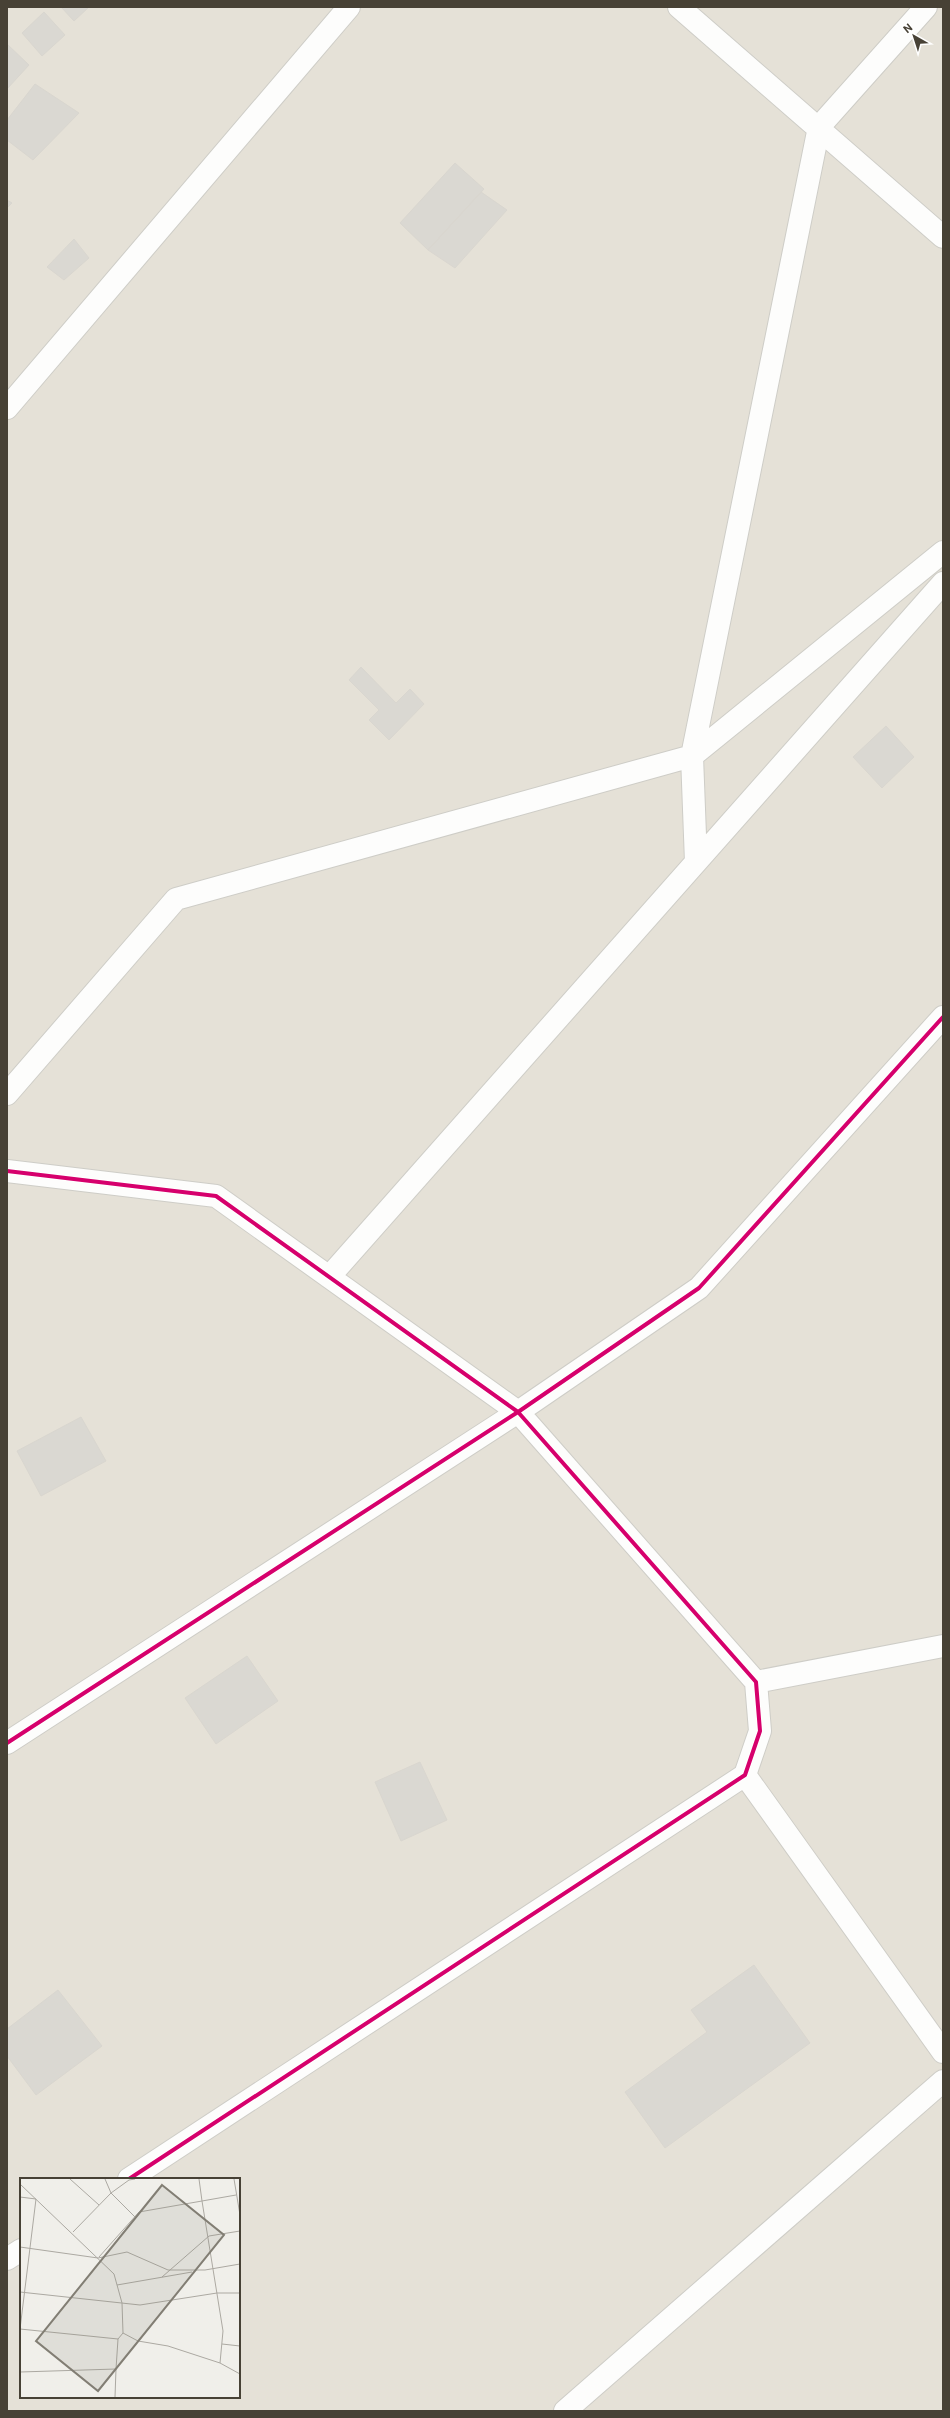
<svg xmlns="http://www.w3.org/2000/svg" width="950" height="2418" font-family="Roboto,sans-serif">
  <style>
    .residential { fill: #e5e1d7; fill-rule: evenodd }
    .building { fill: #dad8d2; stroke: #d9d6cf }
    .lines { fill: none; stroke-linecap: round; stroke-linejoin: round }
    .minor-casing { stroke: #cecdc7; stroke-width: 24 }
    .minor { stroke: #fdfdfc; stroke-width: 22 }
    .cycleway-casing { stroke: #fff; stroke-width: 6 }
    .cycleway { stroke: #d6006c; stroke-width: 4 }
    .inset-road { fill: none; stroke: #aca9a2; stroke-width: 1 }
    .view { fill: #827e74; fill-opacity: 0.15; stroke: #827e74; stroke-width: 2 }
    .inset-edge { fill: none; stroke: #474135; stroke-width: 2 }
  </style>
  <rect width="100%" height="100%" fill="#f0efea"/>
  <!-- residential -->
  <path class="residential" d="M 7,7 L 943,7 L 943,2411 L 7,2411 ZM 21,2179 L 239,2179 L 239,2397 L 21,2397 Z"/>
  <!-- building -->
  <path class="building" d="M 61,7 L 89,7 L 74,21 Z
    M 44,12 L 65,35 L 42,56 L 22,33 Z
    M 7,44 L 29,65 L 7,89 Z
    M 35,84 L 79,113 L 33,160 L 7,140 L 7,120 Z
    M 455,163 L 484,189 L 428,250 L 400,223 Z
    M 481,192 L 507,210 L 455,268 L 428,250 Z
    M 7,200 L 12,203 L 7,208 Z
    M 74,239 L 89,258 L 64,280 L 47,267 Z
    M 361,667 L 396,703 L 410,689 L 424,704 L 389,740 L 369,720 L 379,710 L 349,680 Z
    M 886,726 L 914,757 L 882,788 L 853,757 Z
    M 81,1417 L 106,1461 L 41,1496 L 17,1451 Z
    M 247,1656 L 278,1701 L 216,1744 L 185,1698 Z
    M 420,1762 L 447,1820 L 401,1841 L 375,1782 Z
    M 754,1965 L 810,2043 L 665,2148 L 625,2092 L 707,2032 L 691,2010 Z
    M 58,1990 L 102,2046 L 36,2095 L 7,2056 L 7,2029 Z"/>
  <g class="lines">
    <defs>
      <path id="minor" d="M 679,7 L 943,237
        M 7,408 L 349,7
        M 696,862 L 692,756 L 819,127 L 926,7
        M 7,1094 L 176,899 L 692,756 L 943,552
        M 7,1171 L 216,1196 L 518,1412 L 756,1682 L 760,1731 L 745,1775 L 129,2179
        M 329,1277 L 943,583
        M 756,1682 L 943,1646
        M 7,1743 L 518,1412 L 699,1288 L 943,1017
        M 745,1775 L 943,2052
        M 7,2259 L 21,2250
        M 565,2411 L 943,2081"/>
    </defs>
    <!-- minor casing -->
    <use href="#minor" class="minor-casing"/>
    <!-- minor -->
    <use href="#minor" class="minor"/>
    <defs>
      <path id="cycleway" d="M 7,1171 L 216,1196 L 518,1412 L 756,1682 L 760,1731 L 745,1775 L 129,2179
        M 7,1743 L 518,1412 L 699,1288 L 943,1017"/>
    </defs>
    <!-- cycleway casing -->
    <use href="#cycleway" class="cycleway-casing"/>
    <!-- cycleway -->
    <use href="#cycleway" class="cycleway"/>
  </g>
  <!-- overview -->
  <g transform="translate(20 2178)">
    <rect width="220" height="220" fill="#f0efea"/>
    <path class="inset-road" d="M 50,1 L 79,27M 85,1 L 91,15 L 115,39M 214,1 L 220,37M 0,6 L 94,96 L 102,125 L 103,155 L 98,161 L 0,151M 0,19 L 16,21 L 0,151M 53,54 L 91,15 L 109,2 L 115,1M 0,69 L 78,80 L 107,74 L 148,92 L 185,92 L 220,86M 79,79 L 119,34 L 182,23 L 179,1M 142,99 L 189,58 L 220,53M 97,107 L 172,94M 0,114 L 120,127 L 197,115 L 220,115M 103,155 L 118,163 L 148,168 L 200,185 L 220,196M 202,166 L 220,168M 200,185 L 203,153 L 182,23 L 216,17M 96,191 L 98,161M 0,194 L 96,191 L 95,219"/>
    <path class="view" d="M 142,7 L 204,57 L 78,213 L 16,163 Z"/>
    <rect width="220" height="220" class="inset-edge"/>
  </g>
  <!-- border -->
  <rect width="950" height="2418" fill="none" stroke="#474135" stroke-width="16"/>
  <!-- north arrow -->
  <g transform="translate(914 36) rotate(321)" stroke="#ffffff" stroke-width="3" paint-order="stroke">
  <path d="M0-3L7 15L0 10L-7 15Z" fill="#474135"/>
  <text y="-6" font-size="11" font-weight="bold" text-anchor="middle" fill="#474135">N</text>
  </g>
</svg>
